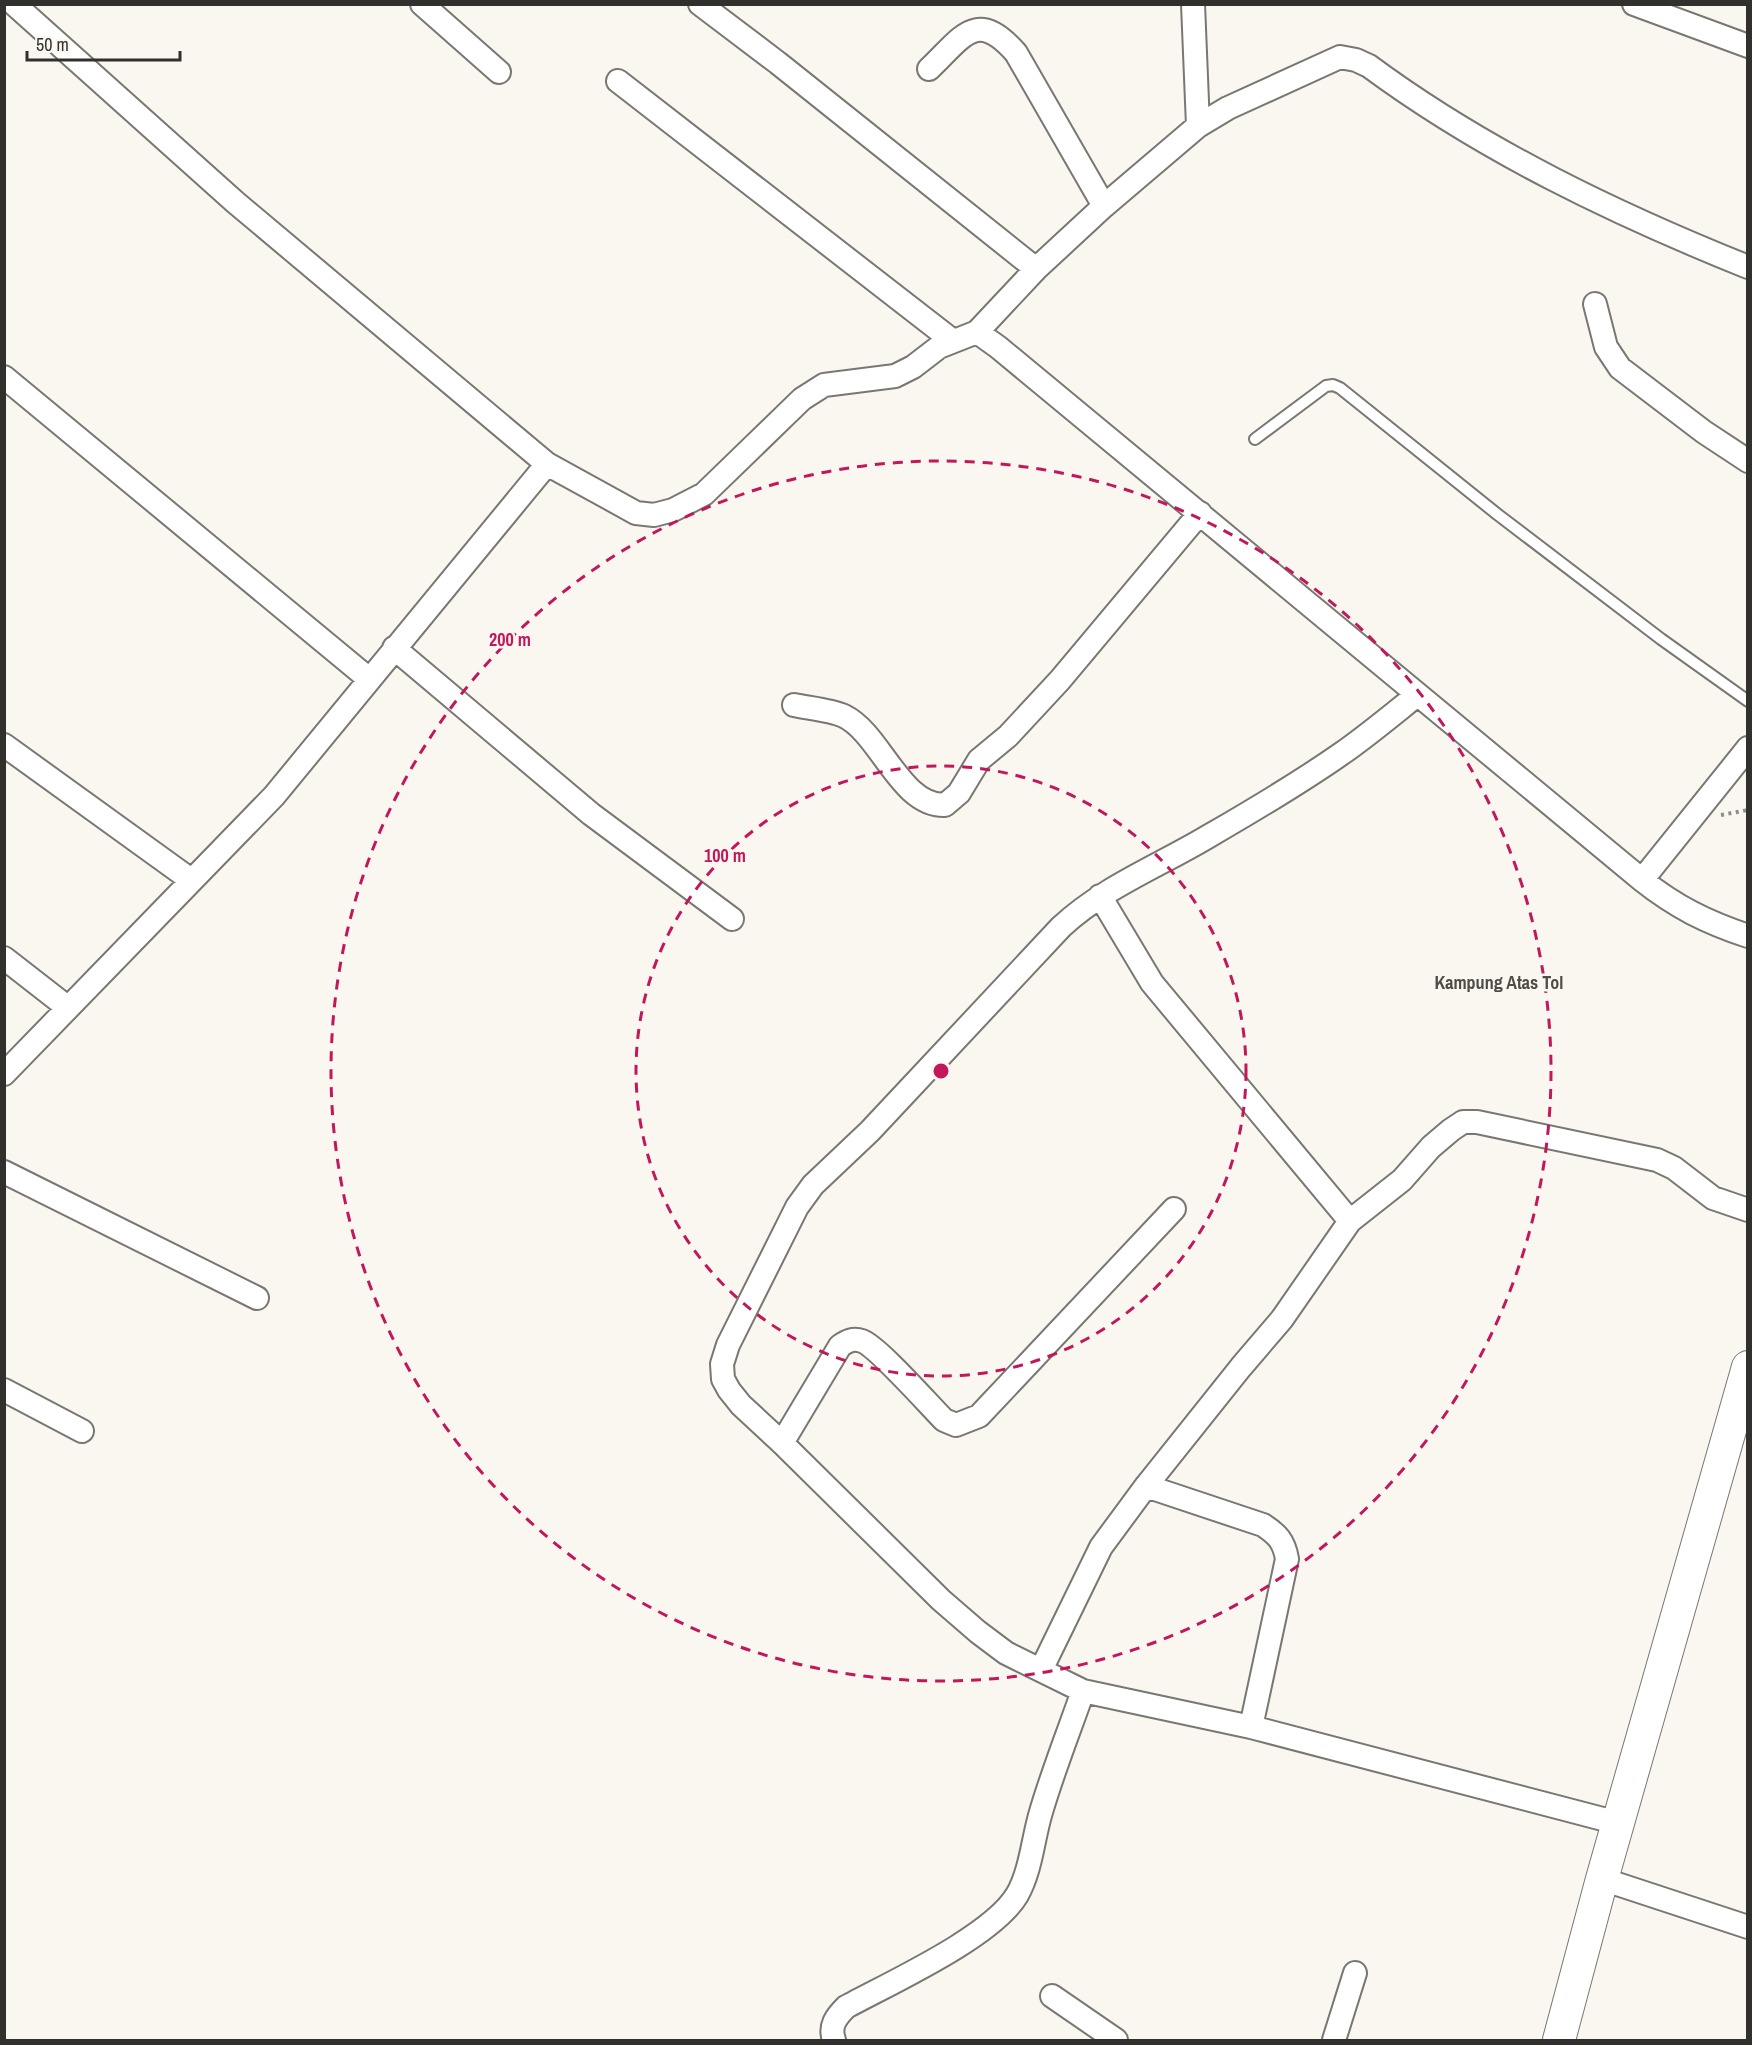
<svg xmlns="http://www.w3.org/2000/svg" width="1752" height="2045" font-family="'Archivo Narrow',sans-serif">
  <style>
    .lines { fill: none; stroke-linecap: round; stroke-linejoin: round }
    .service-casing { stroke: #797772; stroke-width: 14 }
    .minor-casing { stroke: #797772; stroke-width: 26 }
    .secondary-casing { stroke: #797772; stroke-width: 34 }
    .path { stroke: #8f8d89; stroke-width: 4; stroke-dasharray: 3 4.5; stroke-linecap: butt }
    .service { stroke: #fff; stroke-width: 10 }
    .minor { stroke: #fff; stroke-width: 22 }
    .secondary { stroke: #fff; stroke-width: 32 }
    .ring { fill: none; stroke: #c2185b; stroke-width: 3; stroke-dasharray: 10 8 }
    .labels { text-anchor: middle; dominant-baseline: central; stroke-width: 5; stroke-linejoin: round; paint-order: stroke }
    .neighbourhood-label { font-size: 18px; font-weight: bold; fill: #4e4c47; stroke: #faf7f1 }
    .centre { fill: #c2185b; stroke: #faf7f1; stroke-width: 3 }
    .ring-label { font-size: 18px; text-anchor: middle; font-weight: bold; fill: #c2185b; stroke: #faf7f1; stroke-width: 5; stroke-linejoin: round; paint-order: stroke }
  </style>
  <rect width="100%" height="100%" fill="#faf7f1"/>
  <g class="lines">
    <defs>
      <path id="service" d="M 1255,439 L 1326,386 L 1333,385 L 1340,388 L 1497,514 L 1661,639 L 1748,701"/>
      <path id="minor" d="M 14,4 L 235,202 L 547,464
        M 422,4 L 499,72
        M 700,4 L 778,63 L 1036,269
        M 1193,4 L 1198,126
        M 1634,4 L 1748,46
        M 929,69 C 963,37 976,8 1016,53 L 1104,206
        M 618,81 L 953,341
        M 1595,304 L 1606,347 L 1620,368 L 1704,432 L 1748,461
        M 977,332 L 998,347 L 1642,880 C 1676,907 1706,922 1748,936
        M 4,377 L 369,679
        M 394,648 L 591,814 L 732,919
        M 794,705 C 808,708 831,710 844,716 C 881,734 900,806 945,805 L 959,793 L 979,760 L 1008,736 L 1060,680 L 1200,513
        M 4,745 L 191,880
        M 1642,880 L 1748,748
        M 1100,896 L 1152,983 L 1350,1221
        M 4,958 L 67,1007
        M 4,1074 L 274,796 L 547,464 L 636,513 L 654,515 L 673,510 L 704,494 L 802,399 L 824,385 L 895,376 L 913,367 L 939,347 L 977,332 L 1036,269 L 1104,206 L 1198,126 L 1228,108 L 1340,57 L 1356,60 L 1369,66 C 1484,151 1616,214 1748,267
        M 4,1172 L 257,1298
        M 4,1390 L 82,1431
        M 782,1443 L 840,1346 C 847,1341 853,1338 862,1341 C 877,1346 930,1406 944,1420 L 956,1425 L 979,1416 L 1174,1209
        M 1146,1486 L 1263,1525 C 1277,1534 1284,1541 1287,1559 L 1251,1727
        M 1041,1670 L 1101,1547 L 1146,1486 L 1241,1367 L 1282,1319 L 1350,1221 L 1402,1180 L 1431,1147 L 1451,1130 L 1463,1122 L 1477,1122 L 1657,1160 L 1674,1168 L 1713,1198 L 1748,1210
        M 1083,1691 L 1006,1653 L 978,1632 L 941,1600 L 782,1443 L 741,1405 L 729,1390 L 723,1379 L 722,1364 L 728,1345 L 797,1207 L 813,1185 L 870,1131 L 1061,927 C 1104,887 1159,866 1209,836 C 1254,810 1298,784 1341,754 C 1367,736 1392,715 1417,695
        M 1602,1879 L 1748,1927
        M 1052,1996 L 1116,2040
        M 834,2040 C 829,2026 836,2017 846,2007 C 890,1983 992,1937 1017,1895 C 1031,1871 1033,1838 1041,1812 C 1053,1771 1069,1731 1083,1691 L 1251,1727 L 1618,1823
        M 1334,2040 L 1355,1973"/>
      <path id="secondary" d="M 1559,2040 L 1602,1879 L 1748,1367"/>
    </defs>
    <!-- service casing -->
    <use href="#service" class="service-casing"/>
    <!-- minor casing -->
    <use href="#minor" class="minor-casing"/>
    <!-- secondary casing -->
    <use href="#secondary" class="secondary-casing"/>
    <!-- path -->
    <path class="path" d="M 1721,815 L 1748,810"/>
    <!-- service -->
    <use href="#service" class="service"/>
    <!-- minor -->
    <use href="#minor" class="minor"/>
    <!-- secondary -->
    <use href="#secondary" class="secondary"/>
  </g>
  <!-- distance rings -->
  <g class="ring">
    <circle cx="941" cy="1071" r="305"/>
    <circle cx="941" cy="1071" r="610"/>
  </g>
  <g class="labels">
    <!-- neighbourhood labels -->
    <g class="neighbourhood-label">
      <text x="1499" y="982">Kampung Atas Tol</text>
    </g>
  </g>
  <circle cx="941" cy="1071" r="9" class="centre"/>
  <g class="ring-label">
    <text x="510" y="646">200 m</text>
    <text x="725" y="862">100 m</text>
  </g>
  <!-- border -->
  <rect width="1752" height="2045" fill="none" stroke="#31302d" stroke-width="12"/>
  <!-- scale -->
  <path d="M27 51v9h153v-9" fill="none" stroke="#31302d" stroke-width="3"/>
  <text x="36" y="51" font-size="18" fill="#31302d" stroke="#faf7f1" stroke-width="4.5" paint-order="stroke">50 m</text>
</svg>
